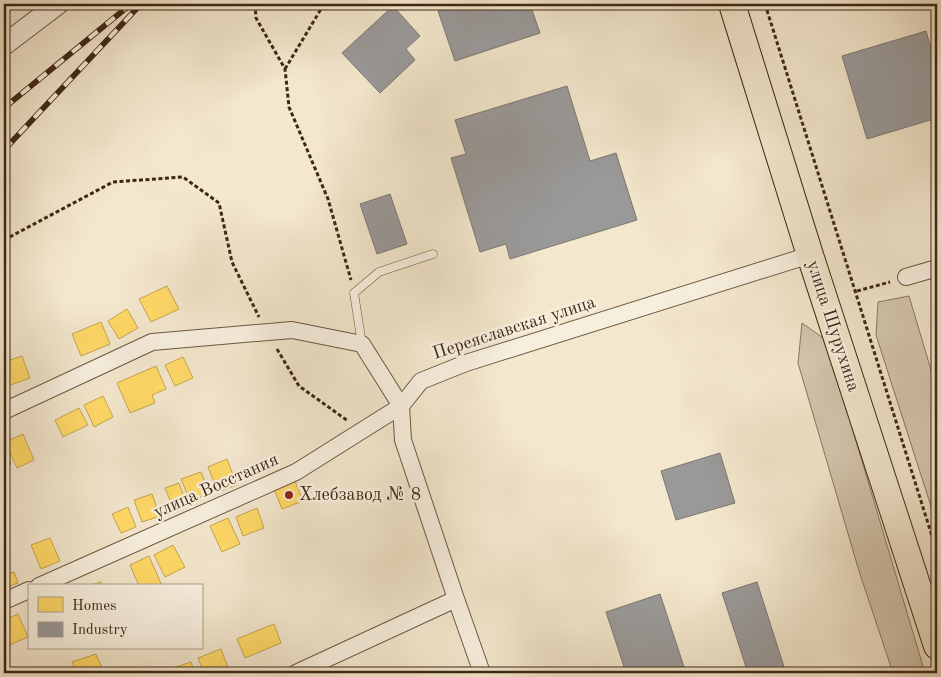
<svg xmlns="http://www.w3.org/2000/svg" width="941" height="677" font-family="'Old Standard TT',serif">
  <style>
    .green { fill: #d4c6ae; stroke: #897662 }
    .homes { fill: #ffd966; stroke: #c5a44e }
    .industry { fill: #999; stroke: #7e7771 }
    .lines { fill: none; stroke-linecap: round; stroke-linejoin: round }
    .service-casing { stroke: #6b5743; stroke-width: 9 }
    .minor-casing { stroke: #6b5743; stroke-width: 18 }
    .tertiary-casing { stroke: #6b5743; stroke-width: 22 }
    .trunk-casing { stroke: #3e2715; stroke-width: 28 }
    .path { stroke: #3e2715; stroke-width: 3; stroke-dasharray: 4 2.5; stroke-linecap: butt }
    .service { stroke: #f7efde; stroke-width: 8 }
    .minor { stroke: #f7efde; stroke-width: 16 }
    .tertiary { stroke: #f7efde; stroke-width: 20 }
    .trunk { stroke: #f3e7cd; stroke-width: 26 }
    .rail-casing { stroke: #3e2715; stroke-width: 5.5 }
    .rail { stroke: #f7efde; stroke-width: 4; stroke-dasharray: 11; stroke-linecap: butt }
    .poi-dot { fill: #8f2418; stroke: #f7efde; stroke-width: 2 }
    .labels { text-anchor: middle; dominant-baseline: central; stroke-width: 5; stroke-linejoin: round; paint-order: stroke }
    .street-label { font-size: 18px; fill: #3e2715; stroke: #f7efde }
    .poi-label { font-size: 18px; fill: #3e2715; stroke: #f7efde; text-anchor: start }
  </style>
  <rect width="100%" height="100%" fill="#f3e7cd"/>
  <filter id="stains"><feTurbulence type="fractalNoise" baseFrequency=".004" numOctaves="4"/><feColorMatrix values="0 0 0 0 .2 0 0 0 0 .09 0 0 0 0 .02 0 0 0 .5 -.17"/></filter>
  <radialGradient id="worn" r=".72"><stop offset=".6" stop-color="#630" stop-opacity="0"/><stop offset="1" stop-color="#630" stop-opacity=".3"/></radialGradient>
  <!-- green -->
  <path class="green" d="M 909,296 L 937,390 L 937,525 L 876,335 L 878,302 Z
    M 802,323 L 826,340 L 925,673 L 893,673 L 859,571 L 798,363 Z"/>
  <!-- homes -->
  <path class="homes" d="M 167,286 L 179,309 L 151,322 L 139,299 Z
    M 127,309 L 138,328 L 119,339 L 108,321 Z
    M 101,322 L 110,344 L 81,356 L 72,334 Z
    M 22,356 L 30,378 L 8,386 L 4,374 L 4,362 Z
    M 183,357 L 193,378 L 175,386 L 165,365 Z
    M 156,366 L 166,389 L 152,395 L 155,403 L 130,413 L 117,383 Z
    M 103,396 L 113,417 L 94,427 L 84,405 Z
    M 79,408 L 88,425 L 63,437 L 55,420 Z
    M 23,434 L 34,460 L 17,468 L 5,442 Z
    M 4,445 L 11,464 L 4,467 Z
    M 227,459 L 237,485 L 218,492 L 208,467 Z
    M 201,472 L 210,493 L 190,501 L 181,479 Z
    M 295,481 L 303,501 L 282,509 L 274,489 Z
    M 179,483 L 187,505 L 174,510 L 165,488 Z
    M 152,494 L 160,516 L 142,522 L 134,500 Z
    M 128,507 L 136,527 L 121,533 L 112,514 Z
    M 257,508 L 264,528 L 243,536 L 236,517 Z
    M 228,518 L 240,544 L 222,552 L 210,526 Z
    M 50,538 L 60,561 L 41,569 L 31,545 Z
    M 173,545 L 185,567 L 165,577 L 154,555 Z
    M 149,556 L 162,586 L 139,586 L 130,565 Z
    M 14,572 L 18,583 L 4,588 L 4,575 Z
    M 101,582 L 102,586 L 87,586 Z
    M 18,614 L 28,637 L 5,647 L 4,620 Z
    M 274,624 L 281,643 L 245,658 L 237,639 Z
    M 221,649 L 230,673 L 204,673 L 198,658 Z
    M 96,654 L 104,673 L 77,673 L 72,662 Z
    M 191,662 L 195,673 L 168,673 L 167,670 Z"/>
  <!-- industry -->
  <path class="industry" d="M 459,4 L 530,4 L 540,33 L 455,61 L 438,11 Z
    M 393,6 L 420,36 L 406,49 L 415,60 L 380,93 L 342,53 Z
    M 926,31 L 937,69 L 937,118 L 867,139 L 842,56 Z
    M 567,86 L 590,161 L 616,153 L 637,220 L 510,259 L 506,244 L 480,252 L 451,158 L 466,154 L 455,120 Z
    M 390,194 L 407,244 L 377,254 L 360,204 Z
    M 720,453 L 735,503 L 676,520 L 661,471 Z
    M 757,582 L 786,673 L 748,673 L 722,593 Z
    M 660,594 L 686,673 L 626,673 L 606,612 Z"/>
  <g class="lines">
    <defs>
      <path id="service" d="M 362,344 L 354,293 L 379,272 L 433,254"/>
      <path id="minor" d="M 906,277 L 937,268
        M 4,411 L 152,342 L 292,330 L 362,344 L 401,406 L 296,472 L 39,586
        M 456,599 L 482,673
        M 4,601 L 29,590
        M 296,673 L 456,599 L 403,440 L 401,406 L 421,381 L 466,363 L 810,255"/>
      <path id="tertiary" d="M 4,45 L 58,4"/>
      <path id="trunk" d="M 732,4 L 810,255 L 937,646"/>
    </defs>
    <!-- service casing -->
    <use href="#service" class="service-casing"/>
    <!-- minor casing -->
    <use href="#minor" class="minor-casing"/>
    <!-- tertiary casing -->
    <use href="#tertiary" class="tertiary-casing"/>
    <!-- trunk casing -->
    <use href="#trunk" class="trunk-casing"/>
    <!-- path -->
    <path class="path" d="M 255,4 L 256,18 L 285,69 L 289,107 L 328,199 L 351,280
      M 765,4 L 937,552
      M 285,69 L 324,4
      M 4,240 L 113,182 L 183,177 L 219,203 L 232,262 L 259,317
      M 857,291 L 890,282
      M 277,349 L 299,386 L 348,421"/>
    <!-- service -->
    <use href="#service" class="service"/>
    <!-- minor -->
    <use href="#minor" class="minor"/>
    <!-- tertiary -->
    <use href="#tertiary" class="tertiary"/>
    <!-- trunk -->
    <use href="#trunk" class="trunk"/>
    <defs>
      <path id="rail" d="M 4,108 L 131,4
        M 4,150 L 141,4"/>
    </defs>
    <!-- rail casing -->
    <use href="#rail" class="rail-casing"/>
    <!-- rail -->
    <use href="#rail" class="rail"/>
  </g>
  <!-- markers -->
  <circle class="poi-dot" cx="289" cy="495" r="5"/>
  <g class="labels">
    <!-- street labels -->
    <g class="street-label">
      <text transform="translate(833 326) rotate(72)">улица Шурухина</text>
      <text transform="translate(514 328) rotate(-18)">Переяславская улица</text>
      <text transform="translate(216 486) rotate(-24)">улица Восстания</text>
    </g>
    <!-- poi labels -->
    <g class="poi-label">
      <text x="299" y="495">Хлебзавод № 8</text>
    </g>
  </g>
  <!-- margin -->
  <rect width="941" height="677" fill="none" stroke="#f3e7cd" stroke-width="20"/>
  <rect x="5" y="5" width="931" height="667" fill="none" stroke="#3e2715" stroke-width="2.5"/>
  <rect x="10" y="10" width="921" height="657" fill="none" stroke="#3e2715"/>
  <!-- legend -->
  <rect x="28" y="584" width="175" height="65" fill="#f7efde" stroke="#ad9f8e"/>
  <rect x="38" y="597" width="25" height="15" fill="#ffd966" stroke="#ad9f8e"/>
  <text x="72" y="610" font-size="15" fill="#3e2715">Homes</text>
  <rect x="38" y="622" width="25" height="15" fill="#999999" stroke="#ad9f8e"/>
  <text x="72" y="634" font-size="15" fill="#3e2715">Industry</text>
  <rect width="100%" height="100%" filter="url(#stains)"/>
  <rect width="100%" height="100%" fill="url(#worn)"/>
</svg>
